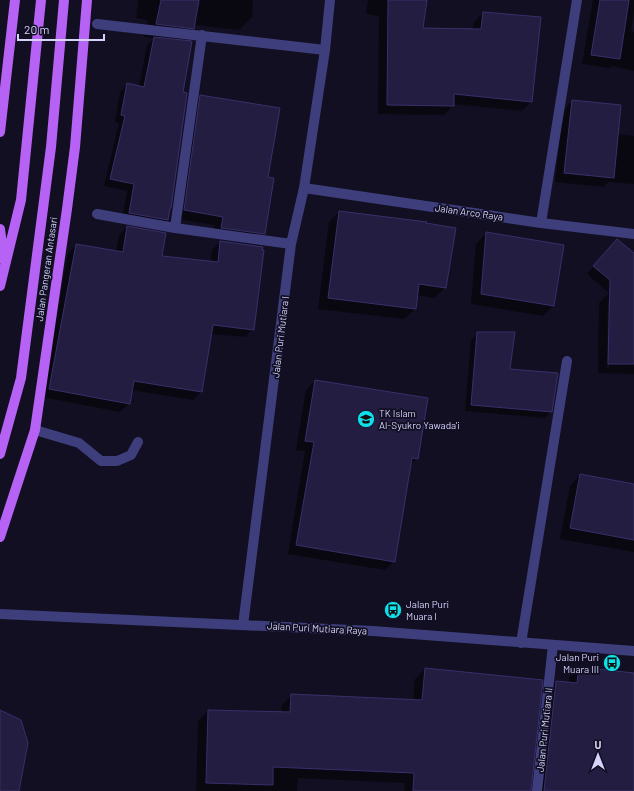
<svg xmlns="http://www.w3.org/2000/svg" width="634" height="791" font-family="Barlow,sans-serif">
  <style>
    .shadow { fill: #0007; fill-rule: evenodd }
    .building { fill: #221d41; stroke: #39306b }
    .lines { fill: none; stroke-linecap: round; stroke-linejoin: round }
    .minor { stroke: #3e3e7d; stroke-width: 10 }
    .tertiary { stroke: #3e3e7d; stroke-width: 10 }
    .primary { stroke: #b662f4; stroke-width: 10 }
    .labels { text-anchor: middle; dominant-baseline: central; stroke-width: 3.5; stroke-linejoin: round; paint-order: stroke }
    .street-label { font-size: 10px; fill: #d5d3fc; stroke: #110f21 }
    .poi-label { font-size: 10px; fill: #d5d3fc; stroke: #110f21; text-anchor: start }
  </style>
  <rect width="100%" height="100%" fill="#110f21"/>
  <!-- shadow -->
  <path class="shadow" d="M 138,0 L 253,0 L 252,17 L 239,30 L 194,25 L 193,28 L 180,41 L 182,93 L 170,208 L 167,220 L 160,227 L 122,220 L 127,191 L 104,186 L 119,123 L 115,122 L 120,92 L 128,84 L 139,87 L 147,45 L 154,38 L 144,37 L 148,20 L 136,18 Z
    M 368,0 L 426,0 L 422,29 L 473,30 L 474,22 L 483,13 L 531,102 L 522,111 L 453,104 L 453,106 L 444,115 L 378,114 L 379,16 L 366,14 Z
    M 593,0 L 634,0 L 634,10 L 631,31 L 634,32 L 634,71 L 612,66 L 610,68 L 582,64 Z
    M 201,96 L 266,178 L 264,233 L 255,242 L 213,236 L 214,225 L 176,219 L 192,105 Z
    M 572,101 L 617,134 L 634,136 L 634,184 L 609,182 L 603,187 L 555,182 L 563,111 Z
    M 339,212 L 445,288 L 434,298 L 416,295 L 415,309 L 404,319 L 318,309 L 329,222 Z
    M 127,227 L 161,257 L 211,262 L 212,250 L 220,242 L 253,329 L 245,337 L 211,334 L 201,392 L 193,400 L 131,390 L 129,404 L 120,412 L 42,397 L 68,253 L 76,245 L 116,252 L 119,235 Z
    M 486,233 L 553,306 L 543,316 L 471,304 L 476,244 Z
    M 610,247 L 634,254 L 634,266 L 609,293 L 634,293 L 634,374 L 598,373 L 599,303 L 609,293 L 587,274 ZM 608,302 L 610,302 L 609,369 L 607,368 Z
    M 478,333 L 508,370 L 551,411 L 545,418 L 465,411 L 471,340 Z
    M 315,381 L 417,458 L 410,465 L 394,561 L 385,570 L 288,554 L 305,451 L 296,450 L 306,390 Z
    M 580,475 L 634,485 L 634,552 L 560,539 L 570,486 Z
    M 425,669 L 530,791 L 404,791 L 405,783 L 298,778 L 297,791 L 196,791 L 198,721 L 208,711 L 281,713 L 282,705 L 292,695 L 413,700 L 415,679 Z
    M 579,669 L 634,674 L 634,791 L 535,791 L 546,692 L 556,682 L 569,683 L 569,678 Z"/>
  <!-- building -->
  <path class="building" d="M 161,0 L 199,0 L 194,29 L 156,24 Z
    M 388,0 L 427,0 L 423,28 L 481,29 L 483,12 L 541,17 L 532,102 L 454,94 L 454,106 L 387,105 Z
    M 600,0 L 629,0 L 620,59 L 591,55 Z
    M 154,37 L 192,41 L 183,92 L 187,93 L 171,208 L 170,208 L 168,220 L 129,213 L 134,184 L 110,179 L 125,116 L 121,115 L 127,83 L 144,87 Z
    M 200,95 L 280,108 L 268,177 L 274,178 L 265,234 L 221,228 L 223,217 L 184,210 Z
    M 572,100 L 621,105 L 614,178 L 564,173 Z
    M 339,211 L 427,222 L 426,223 L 456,228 L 446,288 L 419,284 L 416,309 L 328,298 Z
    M 127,226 L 166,233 L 162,256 L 218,262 L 220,241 L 263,247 L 262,250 L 264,250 L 254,330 L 213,325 L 202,392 L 134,381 L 130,404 L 49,389 L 76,244 L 123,252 Z
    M 486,232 L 564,245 L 554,306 L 481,294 Z
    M 617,239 L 634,253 L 634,364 L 608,364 L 610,280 L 593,266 Z
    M 477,332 L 515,332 L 510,369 L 558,373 L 552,412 L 471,405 Z
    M 315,380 L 428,398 L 418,459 L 412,458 L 395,562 L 296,545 L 314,442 L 305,441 Z
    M 580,474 L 634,484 L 634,540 L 570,528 Z
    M 579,667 L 634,673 L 634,791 L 544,791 L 556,681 L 577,683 Z
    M 425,668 L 543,680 L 531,791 L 413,791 L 414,773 L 273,767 L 273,785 L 206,783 L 208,710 L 290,712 L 291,694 L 422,700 Z
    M 0,710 L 21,720 L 28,743 L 19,791 L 0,791 Z"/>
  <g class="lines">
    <!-- minor -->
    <path class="minor" d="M 97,24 L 325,50
      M 304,188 L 541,223 L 634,234
      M 97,214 L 175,228 L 291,244
      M 541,223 L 577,0
      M 175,228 L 202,35
      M 35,430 L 79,443 L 101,461 L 117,461 L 131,455 L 138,442
      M 243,625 L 291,244 L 304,188 L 325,50 L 330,0
      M 521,643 L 567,361
      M 537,791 L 553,645"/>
    <!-- tertiary -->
    <path class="tertiary" d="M 0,614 L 373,631 L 634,651"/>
    <!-- primary -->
    <path class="primary" d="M 0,132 L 15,0
      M 0,229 L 4,260
      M 0,286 L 21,200 L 41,0
      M 0,454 L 21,378 L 51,147 L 64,0
      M 0,537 L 35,430 L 67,209 L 75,147 L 87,0"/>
  </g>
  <!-- icons -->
  <defs>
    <symbol id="school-disc" viewBox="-11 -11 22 22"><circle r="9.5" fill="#11dfea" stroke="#110f21"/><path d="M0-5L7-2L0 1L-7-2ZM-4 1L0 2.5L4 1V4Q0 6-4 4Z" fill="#111"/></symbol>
    <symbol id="bus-disc" viewBox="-11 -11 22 22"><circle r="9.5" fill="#11dfea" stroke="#110f21"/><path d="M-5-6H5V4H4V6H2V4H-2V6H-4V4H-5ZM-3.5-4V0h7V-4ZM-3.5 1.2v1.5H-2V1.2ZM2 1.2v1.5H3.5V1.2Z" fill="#111"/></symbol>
  </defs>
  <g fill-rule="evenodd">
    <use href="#school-disc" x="356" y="409" width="20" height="20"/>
    <use href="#bus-disc" x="383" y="600" width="20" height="20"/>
    <use href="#bus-disc" x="602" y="653" width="20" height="20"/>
  </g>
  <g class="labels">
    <!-- street labels -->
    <g class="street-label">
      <text transform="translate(469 212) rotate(8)">Jalan Arco Raya</text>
      <text transform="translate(46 269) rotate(-82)">Jalan Pangeran Antasari</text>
      <text transform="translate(280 337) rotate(-83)">Jalan Puri Mutiara I</text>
      <text transform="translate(317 628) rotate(3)">Jalan Puri Mutiara Raya</text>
      <text transform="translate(544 730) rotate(-84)">Jalan Puri Mutiara II</text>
    </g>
    <!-- poi labels -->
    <g class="poi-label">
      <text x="379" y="413">TK Islam<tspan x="379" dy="12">Al-Syukro Yawada'i</tspan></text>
      <text x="406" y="604">Jalan Puri<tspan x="406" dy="12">Muara I</tspan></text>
      <text x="599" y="657" text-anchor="end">Jalan Puri<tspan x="599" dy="12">Muara III</tspan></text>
    </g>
  </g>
  <!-- north arrow -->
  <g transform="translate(598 755)" stroke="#110f21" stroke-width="3" paint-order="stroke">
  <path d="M0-3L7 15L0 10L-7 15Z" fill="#d5d3fc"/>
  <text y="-6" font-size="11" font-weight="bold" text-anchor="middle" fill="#d5d3fc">U</text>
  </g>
  <!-- scale -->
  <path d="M18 34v6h86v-6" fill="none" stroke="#d5d3fc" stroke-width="2"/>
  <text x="24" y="34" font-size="12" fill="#d5d3fc" stroke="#110f21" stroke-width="3" paint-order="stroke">20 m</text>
</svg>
